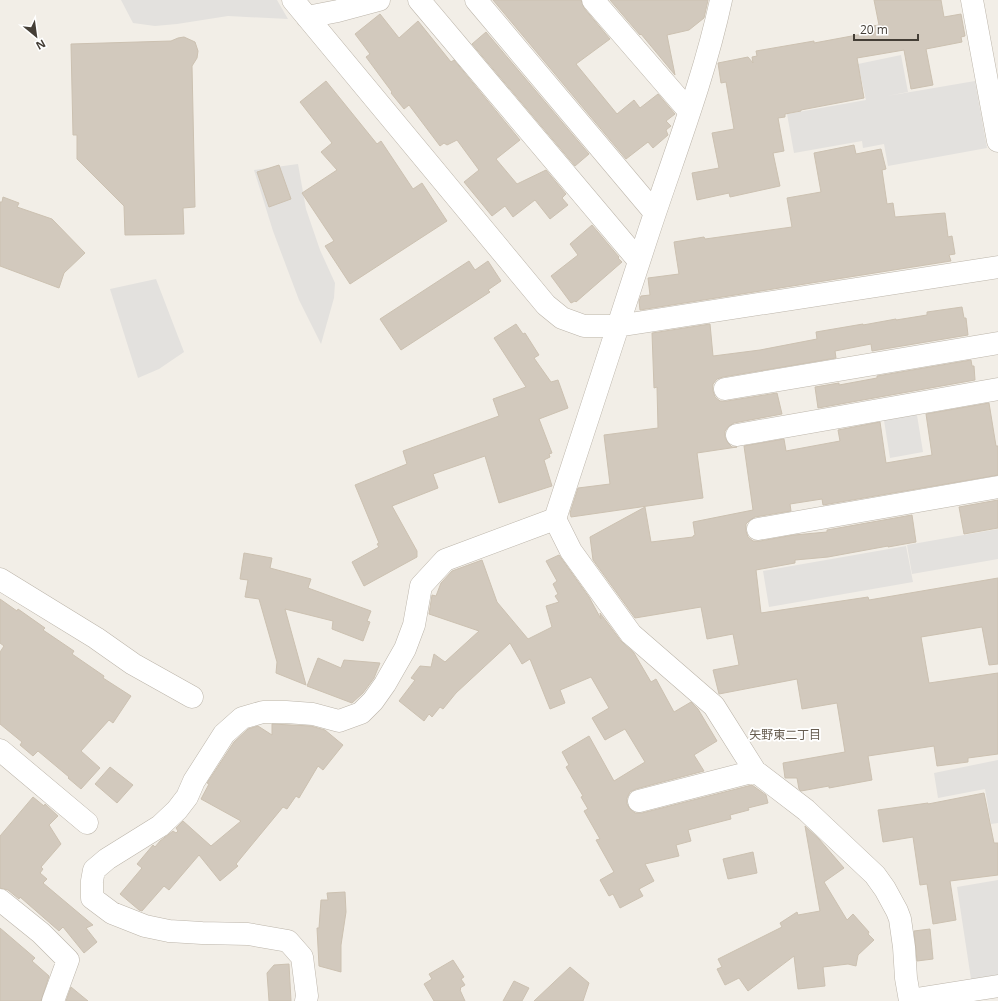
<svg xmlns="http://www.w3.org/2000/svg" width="998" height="1001" font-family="'Open Sans','Noto Sans JP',sans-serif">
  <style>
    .parking { fill: #e3e1de }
    .building { fill: #d2c9bd; stroke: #ccc1b1 }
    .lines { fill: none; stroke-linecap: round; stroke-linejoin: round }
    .minor-casing { stroke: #bcb5aa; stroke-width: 23 }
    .minor { stroke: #fff; stroke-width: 22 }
    .labels { text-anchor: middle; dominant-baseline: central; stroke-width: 3.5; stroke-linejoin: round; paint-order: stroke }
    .neighbourhood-label { font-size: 12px; fill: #665c4f; stroke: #fff }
  </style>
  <rect width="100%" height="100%" fill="#f2eee7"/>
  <!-- parking -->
  <path class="parking" d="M 121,0 L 277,0 L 288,19 L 228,16 L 177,24 L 155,26 L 133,23 Z
    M 901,55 L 908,92 L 887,96 L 975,81 L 987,148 L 888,166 L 884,144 L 863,148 L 862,141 L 794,153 L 787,114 L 866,100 L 858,64 Z
    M 298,164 L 306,209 L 320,250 L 335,283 L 334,298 L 321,344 L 299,300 L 273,231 L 254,170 Z
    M 156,279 L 184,352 L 159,369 L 138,378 L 110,289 Z
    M 916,409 L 923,452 L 890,458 L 883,414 Z
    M 998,529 L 998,559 L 912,574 L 907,545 Z
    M 906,546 L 913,582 L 769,607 L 763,571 Z
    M 998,760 L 998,823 L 991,824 L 985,789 L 938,798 L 934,773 Z
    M 998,880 L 998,975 L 971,979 L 957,887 Z"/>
  <!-- building -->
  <path class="building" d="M 493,0 L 581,0 L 584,8 L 610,39 L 576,64 L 617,114 L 634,100 L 640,108 L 658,94 L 675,114 L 666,121 L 671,126 L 666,130 L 668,135 L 653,148 L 648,142 L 626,159 Z
    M 610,0 L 708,0 L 704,18 L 689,30 L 667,35 L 675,75 L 641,34 L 640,35 Z
    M 874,0 L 941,0 L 944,17 L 961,14 L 965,36 L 961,37 L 962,42 L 926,49 L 933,85 L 911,89 L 904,50 L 857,58 L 864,98 L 801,110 L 801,111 L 785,114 L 785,117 L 778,118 L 784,151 L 773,153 L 780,186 L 730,197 L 729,193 L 697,200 L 692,173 L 719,168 L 712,133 L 734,129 L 726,82 L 721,83 L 718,63 L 748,57 L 753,63 L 752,57 L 757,56 L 756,51 L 814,41 L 814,43 L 868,33 L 867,27 L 879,25 Z
    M 380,14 L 399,38 L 418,21 L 451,62 L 454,60 L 520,140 L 496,159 L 517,184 L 546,170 L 566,194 L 562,198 L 568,205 L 550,219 L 535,200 L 513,217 L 505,206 L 492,216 L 464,182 L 479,170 L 457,140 L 447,145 L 444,143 L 440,146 L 409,105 L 404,109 L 391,93 L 392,92 L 386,84 L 366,57 L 370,54 L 355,34 Z
    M 486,32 L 589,154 L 575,166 L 472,44 Z
    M 184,37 L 195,42 L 198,51 L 197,58 L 192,66 L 195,207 L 183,208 L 184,234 L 125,235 L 124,206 L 77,159 L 77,135 L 73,135 L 71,44 L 171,41 L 178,38 Z
    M 326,81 L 377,144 L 381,141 L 413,189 L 422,183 L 447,221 L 350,284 L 325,246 L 334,241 L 302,193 L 337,170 L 321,152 L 332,143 L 300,102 Z
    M 854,145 L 856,154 L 881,149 L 886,169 L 882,170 L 887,204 L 893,203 L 895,217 L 945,213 L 948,237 L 952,236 L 955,254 L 949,255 L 951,261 L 640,310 L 639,301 L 641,296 L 650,295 L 648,278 L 679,274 L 674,242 L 704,237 L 705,239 L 792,227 L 787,198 L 821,192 L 814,153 Z
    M 279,165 L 291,199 L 269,207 L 257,172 Z
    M 3,197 L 19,203 L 17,207 L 52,219 L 85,253 L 64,273 L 59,288 L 0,266 L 0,202 L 2,202 Z
    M 592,225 L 619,257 L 618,258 L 622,262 L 576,302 L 575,301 L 571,303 L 551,276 L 578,255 L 570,244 Z
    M 469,261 L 475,270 L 488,261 L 501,281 L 488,290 L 490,292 L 401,350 L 380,319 Z
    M 962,307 L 964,318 L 966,318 L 968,335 L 872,351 L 871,344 L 835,351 L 836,358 L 723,377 L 717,379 L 713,384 L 713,391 L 715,397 L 720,401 L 727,401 L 777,393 L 782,414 L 734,423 L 729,426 L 725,431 L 725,437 L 728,443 L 732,447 L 737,447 L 697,453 L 703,498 L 571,517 L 570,513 L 578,488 L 610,484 L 604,435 L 658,428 L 657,387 L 654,388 L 652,333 L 710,324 L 713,356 L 760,350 L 817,339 L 816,332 L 863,324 L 863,325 L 896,319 L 896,320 L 927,315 L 927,312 Z
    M 516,324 L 523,334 L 525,333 L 539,355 L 534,358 L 551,382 L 558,380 L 568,408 L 539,419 L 552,453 L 549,454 L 550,457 L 544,460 L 552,486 L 499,503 L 485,456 L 433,474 L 438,488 L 392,506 L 417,551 L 417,557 L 364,586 L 352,562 L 379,547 L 377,544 L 379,543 L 355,485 L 407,464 L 403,451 L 499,416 L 493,399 L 526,387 L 494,338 Z
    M 971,360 L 972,366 L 974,366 L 975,380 L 818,408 L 815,387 L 839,383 L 839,385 L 877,378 L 877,376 Z
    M 989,403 L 996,446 L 998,446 L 998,475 L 823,505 L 822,499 L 790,504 L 791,511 L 755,517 L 750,520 L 746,524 L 746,531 L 748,537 L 753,541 L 760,541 L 794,535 L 827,532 L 827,530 L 912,515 L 916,542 L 888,547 L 888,546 L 828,557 L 795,560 L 795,563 L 756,570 L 761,613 L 868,597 L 869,600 L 998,578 L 998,664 L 989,665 L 982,627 L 921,637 L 929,683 L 998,673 L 998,754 L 968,758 L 968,762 L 937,766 L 934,746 L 868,756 L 872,780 L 829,788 L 829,786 L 801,791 L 799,789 L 797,778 L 785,778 L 783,763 L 845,752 L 837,703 L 802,709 L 797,679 L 719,694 L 713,670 L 739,665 L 733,634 L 707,639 L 701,607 L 635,618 L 593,560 L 590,537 L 645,507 L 651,542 L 693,537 L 693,536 L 695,535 L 693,522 L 753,510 L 744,446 L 784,439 L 786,451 L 840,441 L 838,430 L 880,422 L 886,463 L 932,455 L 926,414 Z
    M 998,500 L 998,528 L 964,534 L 959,507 Z
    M 244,553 L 272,558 L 270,568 L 311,579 L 308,588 L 371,611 L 367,621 L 370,622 L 363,641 L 332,629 L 333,621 L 285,609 L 306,685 L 276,673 L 277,662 L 259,599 L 245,597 L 248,580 L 240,579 Z
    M 559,555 L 589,597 L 601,619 L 600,613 L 621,641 L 634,653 L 651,682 L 656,679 L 674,712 L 691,702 L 698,709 L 717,741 L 694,755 L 704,771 L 636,789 L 630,792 L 627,798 L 627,804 L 630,809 L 635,813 L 642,813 L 752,785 L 766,795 L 768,803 L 748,808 L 749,810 L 730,815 L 731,819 L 688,830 L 691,841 L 676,845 L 679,856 L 645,864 L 654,881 L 639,889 L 643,896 L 620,908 L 613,894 L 609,896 L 600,880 L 614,872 L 596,840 L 600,839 L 584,811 L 588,809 L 581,797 L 583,796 L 566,767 L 569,765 L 562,752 L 589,736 L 614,781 L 645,762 L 625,729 L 605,740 L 592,718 L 609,708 L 591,677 L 560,690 L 565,703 L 550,709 L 530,659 L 522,664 L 510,643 L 456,693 L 443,709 L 440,707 L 432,717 L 429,714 L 424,721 L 399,701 L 415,680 L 411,678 L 420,666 L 431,667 L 434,654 L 445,662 L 479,631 L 429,614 L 432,595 L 436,596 L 441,583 L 452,571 L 482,560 L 497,602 L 528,639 L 552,627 L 546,606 L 559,602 L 555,596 L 558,594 L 553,584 L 557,581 L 546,561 Z
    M 0,599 L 17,611 L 18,609 L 45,628 L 43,630 L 74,651 L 72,654 L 104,676 L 103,678 L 131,696 L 113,723 L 109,720 L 81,751 L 100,768 L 81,789 L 68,778 L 69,777 L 38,751 L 33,756 L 20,745 L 22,742 L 0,724 L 0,652 L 4,646 L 0,643 Z
    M 318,658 L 341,668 L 344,660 L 380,663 L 374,678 L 363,693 L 352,703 L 307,686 Z
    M 272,724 L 311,726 L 325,730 L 343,745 L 323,770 L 318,766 L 299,798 L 296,796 L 287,809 L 283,807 L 236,864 L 238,866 L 220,881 L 199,855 L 169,890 L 164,886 L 142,911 L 139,910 L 120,894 L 142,868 L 137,864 L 153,845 L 155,847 L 160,841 L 173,831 L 176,833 L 178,831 L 176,828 L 183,821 L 211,846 L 241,821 L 201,799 L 209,784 L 207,783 L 234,742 L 248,729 L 258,726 L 272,735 Z
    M 110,767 L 133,785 L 117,803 L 95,784 Z
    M 984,793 L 994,843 L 998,843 L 998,875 L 950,881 L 956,920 L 933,924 L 927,884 L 920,885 L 913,837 L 883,842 L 878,810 L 928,803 L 928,804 Z
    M 33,797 L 44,806 L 45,804 L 58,816 L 49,825 L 61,844 L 41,867 L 43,869 L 40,873 L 47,879 L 43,883 L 93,925 L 86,928 L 97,942 L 84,953 L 63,927 L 59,931 L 20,897 L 19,899 L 8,890 L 0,888 L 0,836 Z
    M 805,826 L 819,839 L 844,868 L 824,882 L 847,920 L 853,914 L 869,932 L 868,934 L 874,940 L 858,955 L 856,966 L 848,964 L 823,967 L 825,986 L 798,989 L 794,956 L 748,991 L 739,978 L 725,985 L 717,969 L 722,967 L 718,959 L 782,927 L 780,923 L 797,912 L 798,915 L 820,911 Z
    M 753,852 L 757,873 L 728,879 L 723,859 Z
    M 345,892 L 346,912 L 341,945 L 341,972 L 319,966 L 317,928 L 319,928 L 321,900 L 328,900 L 327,893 Z
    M 0,928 L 35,958 L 32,961 L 49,976 L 41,1001 L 0,1001 Z
    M 930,929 L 933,959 L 917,961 L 914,931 Z
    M 453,960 L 464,977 L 461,979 L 465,985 L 460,988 L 461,989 L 460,990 L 465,1001 L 434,1001 L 424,984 L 432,979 L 429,974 Z
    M 289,964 L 291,1001 L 269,1001 L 267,973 L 274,965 Z
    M 570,967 L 589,983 L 583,1001 L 534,1001 Z
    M 514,981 L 529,988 L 522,1001 L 503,1001 Z
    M 71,987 L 88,1001 L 66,1001 Z"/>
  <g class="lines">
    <defs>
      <path id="minor" d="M 293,0 L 546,305 L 562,318 L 584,326 L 617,326 L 998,267
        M 419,0 L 639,261
        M 476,0 L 655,213
        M 593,0 L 689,111
        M 721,0 C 704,79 674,155 649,231 C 617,327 587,423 555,519 L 571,551 L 631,634 L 714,706 L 755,771 L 806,810 L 875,875 L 885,889 L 897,911 L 900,919 L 904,947 L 906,978 L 910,1001
        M 972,0 L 998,141
        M 307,17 L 338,11 L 379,0
        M 725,389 L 998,343
        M 737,435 L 998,389
        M 758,529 L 998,487
        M 0,579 L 96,638 L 133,664 L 192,697
        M 0,750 L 87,823
        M 639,801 L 755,771
        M 0,900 L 41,933 L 68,960 L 53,1001
        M 910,1000 L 998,986
        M 306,1001 L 307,996 L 302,957 L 288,941 L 248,934 L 202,933 L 169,931 L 145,926 L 112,913 L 92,898 L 92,881 L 94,870 L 107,859 L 160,826 L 177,810 L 187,797 L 194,781 L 224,734 L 242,718 L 263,712 L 286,712 L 313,714 L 339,721 L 361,713 L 373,701 L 385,684 L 405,649 L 414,625 L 421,586 L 445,560 L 555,519"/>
    </defs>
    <!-- minor casing -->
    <use href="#minor" class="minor-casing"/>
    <!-- minor -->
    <use href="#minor" class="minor"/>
  </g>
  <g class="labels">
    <!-- neighbourhood labels -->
    <g class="neighbourhood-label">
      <text x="785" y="734">矢野東二丁目</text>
    </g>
  </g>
  <!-- north arrow -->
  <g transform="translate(36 36) rotate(151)" stroke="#ffffff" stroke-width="3" paint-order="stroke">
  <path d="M0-3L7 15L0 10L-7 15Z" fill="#443e36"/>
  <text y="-6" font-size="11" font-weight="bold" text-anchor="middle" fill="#443e36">N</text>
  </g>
  <!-- scale -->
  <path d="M854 34v6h64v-6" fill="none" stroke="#443e36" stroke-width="2"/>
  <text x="860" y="34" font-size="12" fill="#443e36" stroke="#ffffff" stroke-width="3" paint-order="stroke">20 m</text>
</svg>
